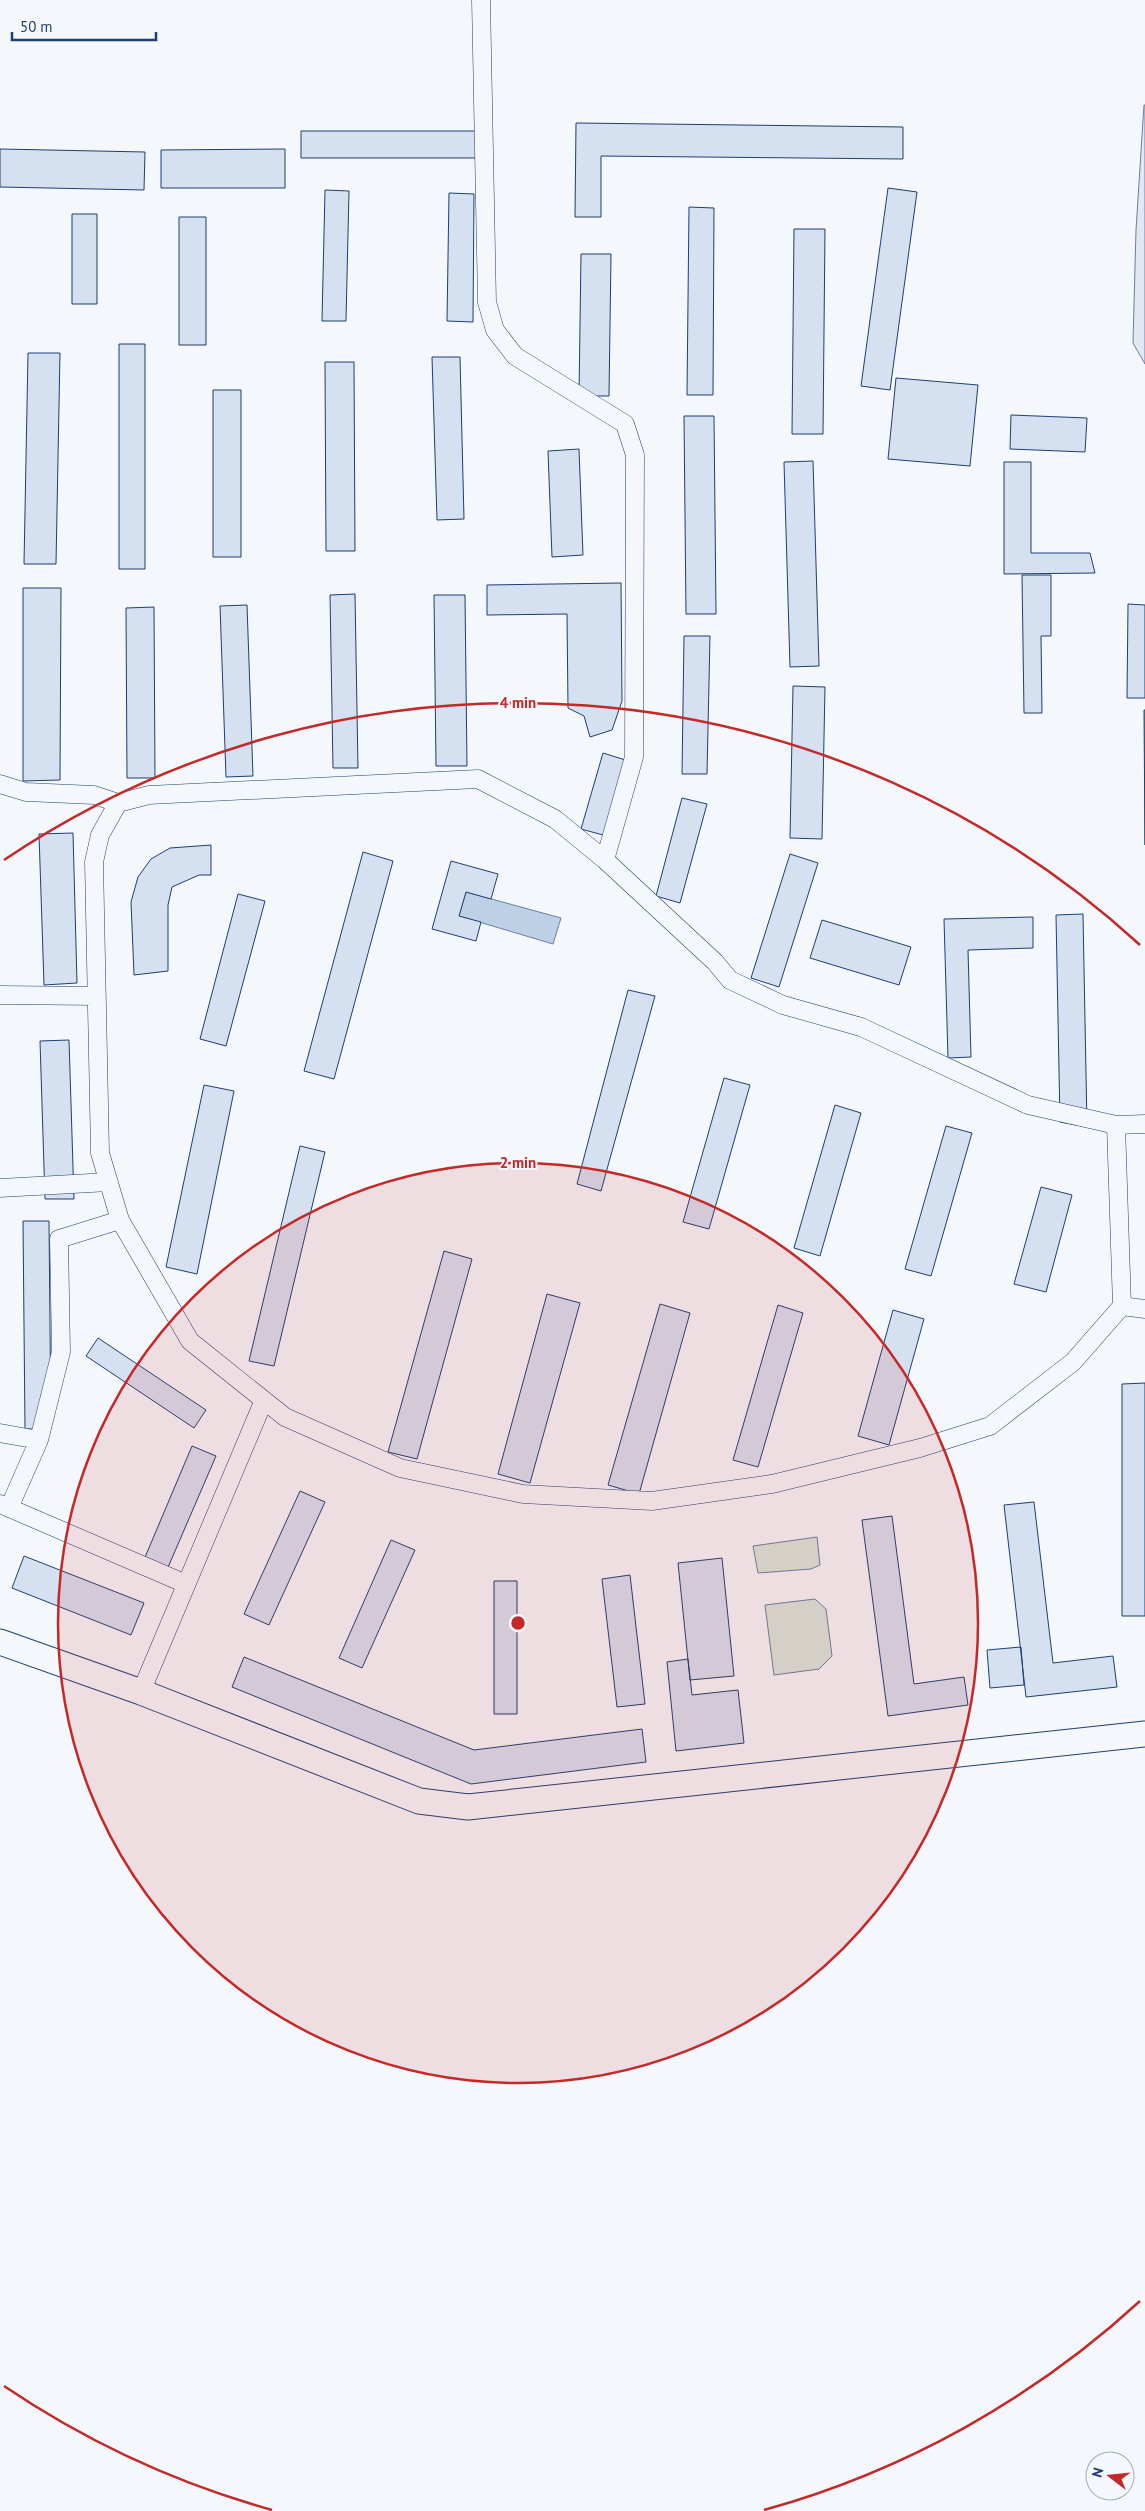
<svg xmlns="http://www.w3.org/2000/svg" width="1145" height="2511" font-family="'PT Sans',sans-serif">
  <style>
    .green { fill: #d7e8df; stroke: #687fa3 }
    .parking { fill: #e3e8f0; stroke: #687fa3 }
    .water { fill: #bed0e5; stroke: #687fa3 }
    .building { fill: #d5e0f0; stroke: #1d3f73 }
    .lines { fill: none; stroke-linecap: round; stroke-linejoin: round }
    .street-casing { stroke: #1d3f73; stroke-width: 19 }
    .secondary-casing { stroke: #1d3f73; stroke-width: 27 }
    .street { stroke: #f4f7fb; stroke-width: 18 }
    .secondary { stroke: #f4f7fb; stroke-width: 25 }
    .ring { fill: none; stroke: #c62828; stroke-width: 2.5 }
    .centre { fill: #c62828; stroke: #f4f7fb; stroke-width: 2.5 }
    .ring-label { font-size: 15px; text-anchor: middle; font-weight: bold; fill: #c62828; stroke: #f4f7fb; stroke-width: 4; stroke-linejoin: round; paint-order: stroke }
  </style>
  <rect width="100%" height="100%" fill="#f4f7fb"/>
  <!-- green -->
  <path class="green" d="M 817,1537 L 820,1565 L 811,1569 L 758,1573 L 753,1546 Z
    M 815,1599 L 826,1609 L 832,1656 L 819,1669 L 774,1675 L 765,1605 Z"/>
  <!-- parking -->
  <path class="parking" d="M 1144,105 L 1145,105 L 1145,364 L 1133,343 L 1136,230 Z"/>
  <!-- water -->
  <path class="water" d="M 466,892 L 561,918 L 553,944 L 459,916 Z"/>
  <!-- building -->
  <path class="building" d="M 576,123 L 903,127 L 903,159 L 601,156 L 601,217 L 575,217 Z
    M 301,131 L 478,131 L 478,158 L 301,158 Z
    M 0,149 L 145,152 L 144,190 L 0,187 Z
    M 285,149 L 285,188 L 161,188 L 161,150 Z
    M 888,188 L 917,192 L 890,390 L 861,386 Z
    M 325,190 L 349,191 L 346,321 L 322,321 Z
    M 449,193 L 474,194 L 473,322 L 447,321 Z
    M 689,207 L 714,208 L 713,395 L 687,395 Z
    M 72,214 L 97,214 L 97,304 L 72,304 Z
    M 179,217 L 206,217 L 206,345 L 179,345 Z
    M 794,229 L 825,229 L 823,434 L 792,434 Z
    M 581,254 L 611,254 L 609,396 L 579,396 Z
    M 119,344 L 145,344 L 145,569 L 119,569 Z
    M 28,353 L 60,353 L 56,564 L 24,564 Z
    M 432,357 L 460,357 L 464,519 L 437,520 Z
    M 325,362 L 354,362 L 355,551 L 326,551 Z
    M 896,378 L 978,385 L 970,466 L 888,459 Z
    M 213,390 L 241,390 L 241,557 L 213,557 Z
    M 1011,415 L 1087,418 L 1085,452 L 1010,449 Z
    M 684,416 L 714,416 L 716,614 L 686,614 Z
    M 579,449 L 583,555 L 552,557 L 548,451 Z
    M 813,461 L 819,666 L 790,667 L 784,462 Z
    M 1004,462 L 1031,462 L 1031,553 L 1090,553 L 1095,573 L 1004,574 Z
    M 1022,575 L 1051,575 L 1051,636 L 1041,636 L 1042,713 L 1024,713 Z
    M 621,583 L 622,701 L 612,730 L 590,737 L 584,716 L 568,708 L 567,614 L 487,615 L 487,585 Z
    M 23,588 L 61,588 L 60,780 L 23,781 Z
    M 355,594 L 358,768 L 333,768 L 330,595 Z
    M 434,595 L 465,595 L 467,766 L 436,766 Z
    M 1128,604 L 1145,605 L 1145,698 L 1127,698 Z
    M 247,605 L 253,776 L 226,777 L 220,606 Z
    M 154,607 L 155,778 L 127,778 L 126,608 Z
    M 684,636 L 710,636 L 707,774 L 682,774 Z
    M 793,686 L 825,687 L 822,839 L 790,838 Z
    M 1144,710 L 1145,710 L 1145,845 Z
    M 603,753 L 635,763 L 614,838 L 581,829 Z
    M 682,798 L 707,804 L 680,903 L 656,896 Z
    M 73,833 L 77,983 L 44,985 L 39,834 Z
    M 211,845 L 211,875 L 199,875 L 172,887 L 168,905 L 168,971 L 134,975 L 131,902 L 138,877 L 151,859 L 170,848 Z
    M 363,852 L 393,861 L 334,1079 L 304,1071 Z
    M 790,854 L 818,863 L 779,987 L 751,978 Z
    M 451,861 L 498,874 L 491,899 L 466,892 L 459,916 L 481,922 L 476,941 L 432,929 Z
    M 238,894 L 265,901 L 226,1046 L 200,1039 Z
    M 1083,914 L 1087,1127 L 1060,1122 L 1056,915 Z
    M 1033,917 L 1033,948 L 968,950 L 971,1057 L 948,1058 L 944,919 Z
    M 822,920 L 911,947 L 899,985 L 810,958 Z
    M 628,990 L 655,996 L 601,1191 L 577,1184 Z
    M 69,1040 L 74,1199 L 45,1199 L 40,1041 Z
    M 724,1078 L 750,1085 L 709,1229 L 683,1222 Z
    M 204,1085 L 234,1091 L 197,1274 L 166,1267 Z
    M 835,1105 L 861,1113 L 820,1256 L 794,1248 Z
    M 946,1126 L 972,1133 L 931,1276 L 905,1269 Z
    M 300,1146 L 325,1152 L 274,1366 L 249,1361 Z
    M 1041,1187 L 1072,1195 L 1046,1292 L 1014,1284 Z
    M 23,1221 L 49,1221 L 51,1429 L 25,1429 Z
    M 444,1251 L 472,1259 L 417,1459 L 388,1452 Z
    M 547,1294 L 580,1303 L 530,1483 L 498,1474 Z
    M 660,1304 L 690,1313 L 639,1494 L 608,1485 Z
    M 778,1305 L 803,1313 L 758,1467 L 733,1460 Z
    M 893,1310 L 924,1319 L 889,1445 L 858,1436 Z
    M 98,1338 L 206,1410 L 194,1428 L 86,1356 Z
    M 1145,1383 L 1145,1616 L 1122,1616 L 1122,1384 Z
    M 192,1446 L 216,1456 L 166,1572 L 143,1562 Z
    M 300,1491 L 325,1502 L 269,1625 L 244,1614 Z
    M 1034,1502 L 1053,1663 L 1113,1656 L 1117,1687 L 1026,1697 L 1004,1505 Z
    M 892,1516 L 914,1684 L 964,1677 L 968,1705 L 888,1716 L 862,1520 Z
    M 391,1540 L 415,1550 L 362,1668 L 339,1658 Z
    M 24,1556 L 144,1603 L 131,1635 L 12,1588 Z
    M 722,1558 L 734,1676 L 690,1680 L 678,1563 Z
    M 630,1575 L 645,1704 L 617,1707 L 602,1579 Z
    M 494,1581 L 517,1581 L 517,1714 L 494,1714 Z
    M 1021,1647 L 1024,1685 L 990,1688 L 987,1650 Z
    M 244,1657 L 474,1750 L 642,1729 L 646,1762 L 471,1784 L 232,1687 Z
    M 688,1659 L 692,1695 L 738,1690 L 744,1743 L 676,1751 L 667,1662 Z"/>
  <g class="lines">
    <defs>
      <path id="street" d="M 481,0 L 487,302 L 495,330 L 515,356 L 625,424 L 635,455 L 634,757 L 605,860
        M 0,784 L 26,792 L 94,795 L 118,803
        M 0,995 L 96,996
        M 1145,1124 L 1116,1125 L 1122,1306 L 1145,1309
        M 1116,1125 L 1028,1105 L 861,1027 L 783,1005 L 730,980 L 715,962 L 605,860 L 555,819 L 478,779 L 149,795 L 118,803 L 100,835 L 94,862 L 100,1153 L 120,1220 L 190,1341 L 285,1417 L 400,1468 L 523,1494 L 652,1501 L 772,1484 L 920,1448 L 990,1426 L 1073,1362 L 1122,1306
        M 0,1188 L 109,1182
        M 0,1433 L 39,1440 L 9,1508
        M 39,1440 L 61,1352 L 59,1239 L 120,1220
        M 0,1504 L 186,1584
        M 141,1692 L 264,1400"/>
      <path id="secondary" d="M 0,1642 L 141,1692 L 419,1801 L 468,1807 L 1145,1734"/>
    </defs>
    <!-- street casing -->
    <use href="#street" class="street-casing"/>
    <!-- secondary casing -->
    <use href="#secondary" class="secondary-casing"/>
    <!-- street -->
    <use href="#street" class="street"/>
    <!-- secondary -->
    <use href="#secondary" class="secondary"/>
  </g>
  <!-- distance rings -->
  <circle cx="518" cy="1623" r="460" fill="#c62828" fill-opacity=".12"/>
  <g class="ring">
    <circle cx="518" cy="1623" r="460"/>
    <path d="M1140 2301A920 920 0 0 1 764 2510M272 2510A920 920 0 0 1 4 2386M4 860A920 920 0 0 1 1140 945"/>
  </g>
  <circle cx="518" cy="1623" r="8" class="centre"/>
  <g class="ring-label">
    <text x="518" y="708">4 min</text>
    <text x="518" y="1168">2 min</text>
  </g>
  <!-- north arrow -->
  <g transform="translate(1110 2476) rotate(286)"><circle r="24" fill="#f4f7fb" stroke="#9eadc5"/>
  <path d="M0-4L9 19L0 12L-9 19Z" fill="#c62828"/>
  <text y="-8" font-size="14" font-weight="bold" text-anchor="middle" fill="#1d3f73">N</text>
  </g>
  <!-- scale -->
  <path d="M12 32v8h144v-8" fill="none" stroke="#1d3f73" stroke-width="2.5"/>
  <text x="20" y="32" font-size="15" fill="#1d3f73" stroke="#f4f7fb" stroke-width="4" paint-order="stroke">50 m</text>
</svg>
